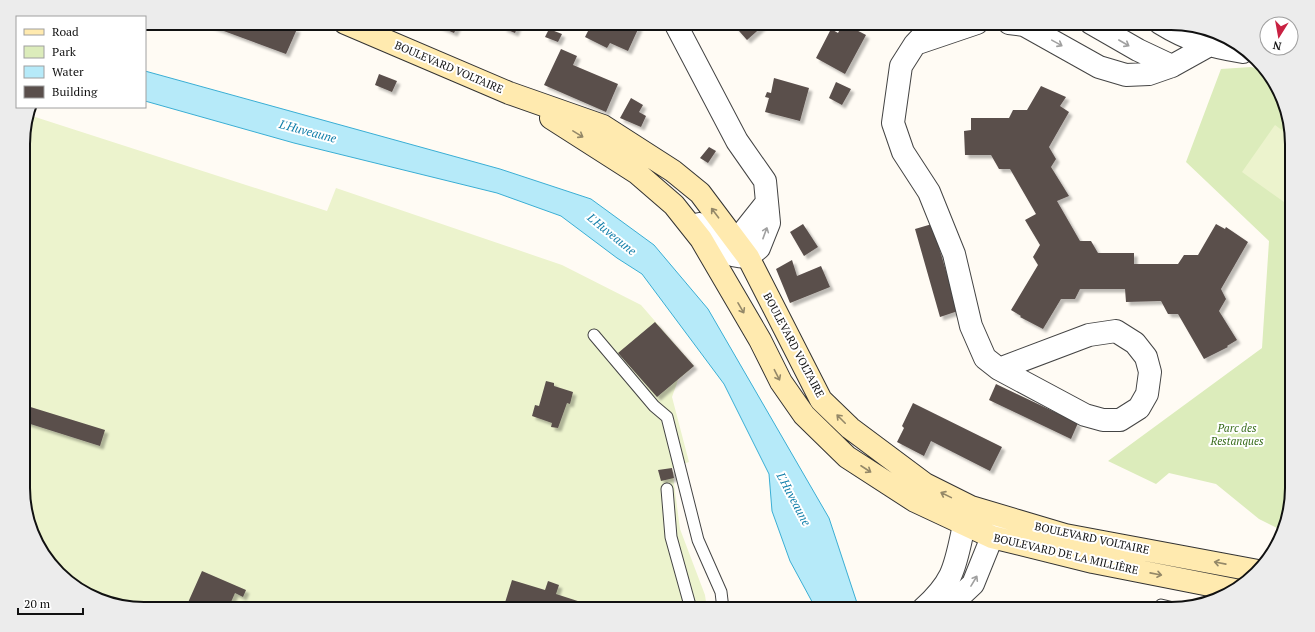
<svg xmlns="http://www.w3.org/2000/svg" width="1315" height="632" font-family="'PT Serif',serif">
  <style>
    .green { fill: #dcecbb }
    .pitch { fill: #ecf3cd }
    .water { fill: #b6eaf9; stroke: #3aaed4 }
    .building { fill: #5a4f4c; filter: url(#shadow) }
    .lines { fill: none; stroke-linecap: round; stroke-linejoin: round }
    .service-casing { stroke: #444; stroke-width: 13 }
    .minor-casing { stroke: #444; stroke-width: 24 }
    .secondary-casing { stroke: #333; stroke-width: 24 }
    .service { stroke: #fff; stroke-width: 11 }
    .minor { stroke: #fff; stroke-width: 22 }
    .secondary { stroke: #ffeaaf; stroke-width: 22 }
    .oneway { stroke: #a0a0a0 }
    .oneway2 { stroke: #948868 }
    .labels { text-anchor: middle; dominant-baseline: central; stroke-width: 4; stroke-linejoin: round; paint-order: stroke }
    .street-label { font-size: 11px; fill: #111; stroke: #fff }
    .park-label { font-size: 11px; font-style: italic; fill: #396d1c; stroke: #fff }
    .water-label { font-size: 12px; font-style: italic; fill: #127faa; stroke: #fff }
    .rim { fill: none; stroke: #111; stroke-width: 2 }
  </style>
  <defs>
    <filter id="shadow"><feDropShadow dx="3.5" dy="3.5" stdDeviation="1" flood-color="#0004"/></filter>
  </defs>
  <rect width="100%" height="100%" fill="#fffbf4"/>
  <!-- green -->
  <path class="green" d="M 1251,67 L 1267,71 L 1291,129 L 1292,488 L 1283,531 L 1259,519 L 1216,484 L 1169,473 L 1156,484 L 1108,461 L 1262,348 L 1269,241 L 1186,162 L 1221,69 Z"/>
  <!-- pitch -->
  <path class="pitch" d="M 29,115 L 327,211 L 336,188 L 562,265 L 641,305 L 694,366 L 678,380 L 672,397 L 689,462 L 672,468 L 680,529 L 705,595 L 707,609 L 144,609 L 98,600 L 48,562 L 24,504 L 23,136 Z
    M 1275,125 L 1291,137 L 1291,207 L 1242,172 Z"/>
  <!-- water -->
  <path class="water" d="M 145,71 L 500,169 L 591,199 L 654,245 L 708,309 L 829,518 L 859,609 L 816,609 L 790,561 L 772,511 L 769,474 L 724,384 L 642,274 L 617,258 L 561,216 L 497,193 L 294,143 L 145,101 Z"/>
  <!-- building -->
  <path class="building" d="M 202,23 L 283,23 L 297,29 L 286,54 Z
    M 431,23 L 459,23 L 454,33 Z
    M 505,23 L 519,23 L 515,33 L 503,28 Z
    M 592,23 L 629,23 L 639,27 L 628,51 L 610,43 L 607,48 L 585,37 Z
    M 732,23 L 766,23 L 747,40 Z
    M 843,23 L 866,35 L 845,74 L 816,58 L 831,29 L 838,33 Z
    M 549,29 L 562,34 L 558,42 L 545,37 Z
    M 561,49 L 577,56 L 573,65 L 618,84 L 606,112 L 544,85 Z
    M 379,74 L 397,81 L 392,92 L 375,85 Z
    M 774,78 L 809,88 L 800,121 L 765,112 L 769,98 L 765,97 L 767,92 L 771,93 Z
    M 836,82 L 851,89 L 842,105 L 829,98 Z
    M 1041,86 L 1066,97 L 1060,106 L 1069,112 L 1049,147 L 1056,159 L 1051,167 L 1069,196 L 1057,201 L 1080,241 L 1091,241 L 1098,253 L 1134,253 L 1134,264 L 1178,264 L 1184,255 L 1198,255 L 1216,224 L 1225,229 L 1226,227 L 1248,242 L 1221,289 L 1226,299 L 1219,311 L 1237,340 L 1227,346 L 1228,347 L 1204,359 L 1178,314 L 1168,314 L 1161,301 L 1126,302 L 1125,289 L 1080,289 L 1075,299 L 1061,299 L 1043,329 L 1020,317 L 1021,316 L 1011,310 L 1038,265 L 1033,257 L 1040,245 L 1025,220 L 1036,214 L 1010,169 L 999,169 L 991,155 L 965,155 L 964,131 L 971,130 L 971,118 L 1009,118 L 1013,110 L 1027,110 Z
    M 631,98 L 643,105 L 639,112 L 646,116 L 641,127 L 620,118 Z
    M 709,147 L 716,151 L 708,163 L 700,158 Z
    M 803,224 L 818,247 L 804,256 L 790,232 Z
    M 932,224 L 958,311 L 940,317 L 915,229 Z
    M 792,260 L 797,276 L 821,266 L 830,287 L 790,303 L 776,269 Z
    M 655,322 L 694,366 L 657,397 L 618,353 Z
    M 546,381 L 554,383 L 554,386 L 573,392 L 570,404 L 567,403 L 558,428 L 551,427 L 552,423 L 532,416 L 535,405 L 539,406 Z
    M 996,384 L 1078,423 L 1071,439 L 989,400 Z
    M 913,403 L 1002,447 L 990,471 L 931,441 L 924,456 L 897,442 L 904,428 L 902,426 Z
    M 24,405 L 105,430 L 100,446 L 24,422 Z
    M 672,468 L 674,478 L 661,481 L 658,470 Z
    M 202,571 L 246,590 L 243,597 L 235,593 L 228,609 L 191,609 L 186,607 Z
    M 512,580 L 545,590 L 548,581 L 559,585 L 556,594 L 590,605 L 589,609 L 503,609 Z
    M 646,603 L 652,604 L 651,609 L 645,609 Z"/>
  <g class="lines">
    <defs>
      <path id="service" d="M 594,335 L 654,406 L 667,417 L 698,540 L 721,592 L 723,609
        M 667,489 L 671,537 L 691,609
        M 1161,605 L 1178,609"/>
      <path id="minor" d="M 675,23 L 737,141 L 765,181 L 769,223 L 759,248 L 748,257 C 719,256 716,244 699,224
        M 935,23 L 915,44 L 901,66 L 893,123 L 903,152 L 929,192 L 954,254 L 971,326 L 985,358 L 999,369 L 1085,415 L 1103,420 L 1120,420 L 1139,408 L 1147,394 L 1150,372 L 1146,357 L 1135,343 L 1116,331 L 1089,335 L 999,369
        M 1009,23 L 1024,25 L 1099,67 L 1126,75 L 1149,74 L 1172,66
        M 1091,23 L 1138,50 L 1172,66 L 1208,46
        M 1160,23 C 1189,41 1209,46 1243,52
        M 918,43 L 977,23
        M 736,241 L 767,202
        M 923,609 C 955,580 955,566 964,525 L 982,523 L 1014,531 L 1032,532
        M 931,609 L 956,600 L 973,584 L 992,537"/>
      <path id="secondary" d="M 345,23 L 509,93 L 603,126 L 673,171 L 700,193 L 748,257 L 821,400 L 850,428 L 925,484 L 971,507 L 1065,535 L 1258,571
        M 551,118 L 637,173 L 674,205 L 701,239 L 760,340 L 781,382 L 804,415 L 847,457 L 915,501 L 992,537 L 1093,562 L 1235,590"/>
    </defs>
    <!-- service casing -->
    <use href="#service" class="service-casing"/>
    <!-- minor casing -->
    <use href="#minor" class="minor-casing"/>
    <!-- secondary casing -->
    <use href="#secondary" class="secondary-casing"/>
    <!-- service -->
    <use href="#service" class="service"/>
    <!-- minor -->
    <use href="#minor" class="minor"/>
    <!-- secondary -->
    <use href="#secondary" class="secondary"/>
  </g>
  <!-- one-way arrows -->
  <defs><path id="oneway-shaft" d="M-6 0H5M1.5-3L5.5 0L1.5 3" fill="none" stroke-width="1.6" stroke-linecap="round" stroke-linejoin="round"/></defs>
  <g class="oneway">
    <use href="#oneway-shaft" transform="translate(1057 43) rotate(29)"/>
    <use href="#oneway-shaft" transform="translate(1124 43) rotate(30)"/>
    <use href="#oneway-shaft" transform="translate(765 233) rotate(-70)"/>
    <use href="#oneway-shaft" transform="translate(974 581) rotate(-59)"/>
  </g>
  <g class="oneway2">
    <use href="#oneway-shaft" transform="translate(578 134) rotate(31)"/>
    <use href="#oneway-shaft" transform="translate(715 213) rotate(-127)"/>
    <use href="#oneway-shaft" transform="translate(741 308) rotate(60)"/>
    <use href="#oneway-shaft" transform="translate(777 375) rotate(63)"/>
    <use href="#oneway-shaft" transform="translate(841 419) rotate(-135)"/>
    <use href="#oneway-shaft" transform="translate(866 469) rotate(33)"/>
    <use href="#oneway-shaft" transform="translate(946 495) rotate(-154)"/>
    <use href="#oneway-shaft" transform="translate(1220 563) rotate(-169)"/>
    <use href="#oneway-shaft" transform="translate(1156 574) rotate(11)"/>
  </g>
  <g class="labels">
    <!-- street labels -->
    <g class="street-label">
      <text transform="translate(449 67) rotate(23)">BOULEVARD VOLTAIRE</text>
      <text transform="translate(794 345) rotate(62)">BOULEVARD VOLTAIRE</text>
      <text transform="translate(1092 538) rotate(12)">BOULEVARD VOLTAIRE</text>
      <text transform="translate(1066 554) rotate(13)">BOULEVARD DE LA MILLIÈRE</text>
    </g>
    <!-- park labels -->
    <g class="park-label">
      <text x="1237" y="428">Parc des<tspan x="1237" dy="13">Restanques</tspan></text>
    </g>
    <!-- water labels -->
    <g class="water-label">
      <text transform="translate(308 131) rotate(15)">L'Huveaune</text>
      <text transform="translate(612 234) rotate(39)">L'Huveaune</text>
      <text transform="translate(794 499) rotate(62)">L'Huveaune</text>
    </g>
  </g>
  <!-- crop -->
  <path d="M0 0H1315V632H0ZM144 30H1171A114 114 0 0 1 1285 144V488A114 114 0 0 1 1171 602H144A114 114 0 0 1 30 488V144A114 114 0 0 1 144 30Z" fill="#ececec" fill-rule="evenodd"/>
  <path class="rim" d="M144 30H1171A114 114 0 0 1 1285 144V488A114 114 0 0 1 1171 602H144A114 114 0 0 1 30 488V144A114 114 0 0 1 144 30Z"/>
  <!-- legend -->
  <rect x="16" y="16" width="130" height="92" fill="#ffffff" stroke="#a0a0a0"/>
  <rect x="24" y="29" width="20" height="6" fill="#ffeaaf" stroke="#a0a0a0"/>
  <text x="52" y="36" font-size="12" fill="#111111">Road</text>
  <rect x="24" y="46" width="20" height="12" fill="#dcecbb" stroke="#a0a0a0"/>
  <text x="52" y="56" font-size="12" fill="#111111">Park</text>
  <rect x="24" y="66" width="20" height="12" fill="#b6eaf9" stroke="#a0a0a0"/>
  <text x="52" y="76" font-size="12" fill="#111111">Water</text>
  <rect x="24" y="86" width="20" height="12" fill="#5a4f4c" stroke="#a0a0a0"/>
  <text x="52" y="96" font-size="12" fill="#111111">Building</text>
  <!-- north arrow -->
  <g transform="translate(1279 36) rotate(191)"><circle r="19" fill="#ffffff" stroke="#a0a0a0"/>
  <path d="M0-3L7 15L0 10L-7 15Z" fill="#c92142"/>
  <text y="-6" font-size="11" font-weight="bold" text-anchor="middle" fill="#111111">N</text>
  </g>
  <!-- scale -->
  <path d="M18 608v6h65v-6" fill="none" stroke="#111111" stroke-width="2"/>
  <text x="24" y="608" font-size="12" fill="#111111" stroke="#ffffff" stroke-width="3" paint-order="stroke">20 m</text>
</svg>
